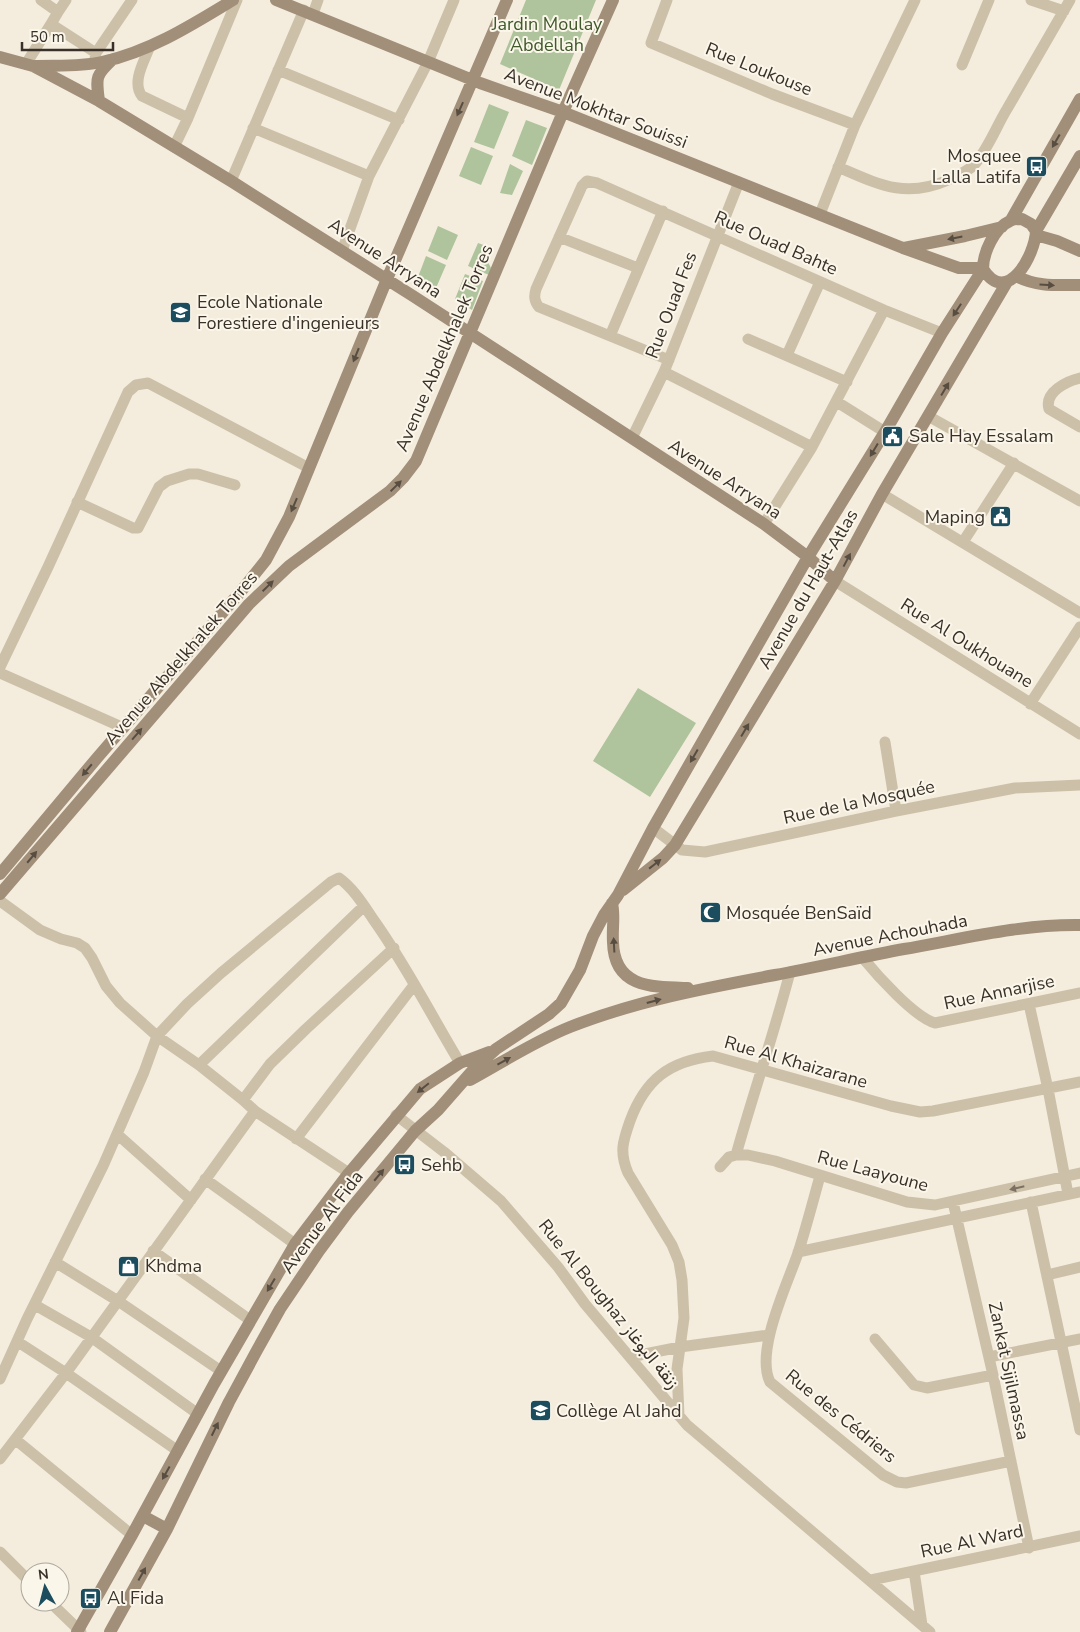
<svg xmlns="http://www.w3.org/2000/svg" width="1080" height="1632" font-family="'Nunito Sans',Vazirmatn,sans-serif">
  <style>
    .green { fill: #afc49c }
    .lines { fill: none; stroke-linecap: round; stroke-linejoin: round }
    .street { stroke: #cdc0a8; stroke-width: 11 }
    .secondary { stroke: #a18f79; stroke-width: 12 }
    .oneway { fill: #584d41 }
    .oneway2 { fill: #7c7162 }
    .labels { text-anchor: middle; dominant-baseline: central; stroke-width: 4; stroke-linejoin: round; paint-order: stroke }
    .park-label { font-size: 18px; fill: #40592b; stroke: #fbf6ea }
    .street-label { font-size: 18px; fill: #393129; stroke: #fbf6ea }
    .poi-label { font-size: 18px; fill: #393129; stroke: #fbf6ea; text-anchor: start }
  </style>
  <rect width="100%" height="100%" fill="#f4eddd"/>
  <!-- green -->
  <path class="green" d="M 526,0 L 596,0 L 559,90 L 500,64 Z
    M 489,104 L 509,112 L 494,149 L 474,142 Z
    M 526,120 L 547,128 L 532,165 L 512,156 Z
    M 471,147 L 493,156 L 481,185 L 459,176 Z
    M 510,164 L 523,171 L 512,195 L 500,193 Z
    M 438,226 L 458,235 L 447,260 L 428,251 Z
    M 478,243 L 492,248 L 486,258 L 491,268 L 489,275 L 468,266 Z
    M 426,256 L 446,265 L 436,288 L 418,277 Z
    M 465,274 L 483,281 L 472,310 L 455,299 Z
    M 638,688 L 696,723 L 650,797 L 593,761 Z"/>
  <g class="lines">
    <!-- street -->
    <path class="street" d="M 41,0 L 58,12 L 51,24 L 96,53
      M 667,0 L 651,43 L 772,94 L 855,125
      M 1031,0 L 1064,11
      M 58,12 L 66,0
      M 313,14 L 318,0
      M 150,46 C 145,60 131,82 142,96 L 188,118
      M 95,59 L 96,53 L 132,0
      M 26,64 L 51,24
      M 962,65 L 989,0
      M 278,70 L 399,120
      M 253,128 L 369,176
      M 174,147 L 188,118 L 237,0
      M 838,167 C 878,184 905,199 948,180 C 956,176 967,172 974,165 C 988,149 996,127 1007,109 C 1028,73 1049,37 1070,0
      M 231,181 L 304,10
      M 820,214 L 855,125 L 915,0
      M 559,237 L 638,268
      M 342,251 L 369,176 L 428,62 L 454,0
      M 610,336 L 663,211
      M 748,339 L 847,382
      M 787,355 L 820,282
      M 669,360 L 539,307 C 534,301 534,296 536,289 L 582,186 L 587,181 L 597,183 L 884,310 L 942,333
      M 664,372 L 812,447
      M 1080,378 C 1067,381 1044,392 1049,409 L 1080,427
      M 837,402 L 885,432
      M 928,416 L 1080,501
      M 632,438 L 664,372 L 739,182
      M 882,494 L 1080,613
      M 77,502 L 133,528 L 138,528 L 159,487 L 167,481 L 189,474 L 198,474 L 235,485
      M 764,524 L 812,447 L 884,310
      M 963,542 L 1014,463
      M 835,581 L 1080,734
      M 0,667 L 48,567 L 128,392 L 136,385 L 148,383 L 309,468
      M 0,673 L 124,728
      M 1030,704 L 1080,627
      M 885,742 L 896,811
      M 653,828 L 682,850 L 705,852 L 896,811 L 1015,788 L 1080,785
      M 0,901 L 40,930 L 61,939 L 77,943 L 85,948 L 92,958 L 106,986 L 120,1003 L 157,1036 L 199,1065 L 243,1100 L 255,1111 L 349,1173
      M 862,957 C 876,974 914,1017 935,1023 L 1080,993
      M 1029,1004 L 1048,1089 L 1068,1194
      M 199,1065 L 364,906
      M 243,1100 L 270,1064 L 306,1029 L 394,948
      M 396,1115 L 444,1152 L 501,1201 L 558,1267 L 585,1304 L 687,1425 L 930,1632
      M 117,1134 L 191,1200
      M 296,1139 L 414,985
      M 736,1155 C 753,1094 774,1034 790,972
      M 720,1167 L 729,1157 L 736,1155 L 748,1155 L 775,1161 L 907,1202 L 935,1205 L 1080,1173
      M 820,1176 C 813,1201 806,1228 798,1253 C 787,1285 755,1351 770,1382 L 883,1475 L 897,1482 L 906,1483 L 1011,1461
      M 205,1179 L 295,1244
      M 953,1202 L 993,1375 L 1029,1548
      M 1031,1202 L 1080,1430
      M 153,1251 L 250,1320
      M 798,1252 L 1080,1192
      M 55,1262 L 118,1301 L 221,1371
      M 1047,1275 L 1080,1267
      M 35,1305 L 91,1337 L 198,1414
      M 875,1339 L 914,1385 L 927,1388 L 993,1375
      M 18,1342 L 66,1373 L 178,1451
      M 630,1357 L 680,1347 L 769,1335
      M 989,1357 L 1080,1339
      M 0,1379 L 27,1319 L 103,1166 L 144,1072 L 157,1036 L 187,1004 L 221,973 L 331,882 L 339,878 C 353,888 363,904 373,919 C 406,965 431,1015 460,1063
      M 679,1416 L 677,1369 L 684,1318 L 682,1280 L 679,1262 L 672,1245 L 628,1173 C 619,1152 623,1141 630,1121 C 645,1080 669,1061 713,1056 L 891,1106 L 920,1112 L 933,1111 L 1080,1082
      M 16,1440 L 132,1535
      M 0,1459 L 66,1373 L 255,1111
      M 0,1552 L 30,1582
      M 914,1571 L 922,1625
      M 871,1580 L 1080,1536
      M 50,1602 L 81,1632"/>
    <!-- secondary -->
    <path class="secondary" d="M 276,0 L 480,83 L 563,112 L 903,248 L 959,268 L 983,268
      M 0,57 L 33,66 L 99,101 L 231,181 L 413,296 L 764,524 L 808,557 L 835,581
      M 33,66 C 55,65 80,67 102,62 C 149,52 192,25 233,0
      M 99,101 C 96,77 95,76 113,59
      M 1022,219 L 1031,224 L 1036,231 C 1035,255 1007,307 983,269 C 983,253 994,228 1010,221 C 1013,219 1018,219 1022,219 Z
      M 1011,220 L 1080,99
      M 1036,231 L 1080,156
      M 1036,235 L 1057,241 L 1080,251
      M 904,248 L 965,236 L 1002,227
      M 1016,276 C 1037,287 1057,285 1080,285
      M 0,874 L 97,758 L 242,590 L 266,560 L 289,517 L 387,279 L 507,0
      M 623,890 L 663,858 L 675,845 L 835,581 L 882,494 L 1007,282
      M 0,894 L 249,604 L 289,566 L 390,491 L 403,478 L 416,461 L 563,112 L 613,0
      M 612,903 C 615,917 612,928 613,942 C 614,988 652,987 688,988
      M 470,1080 C 503,1062 535,1041 570,1027 C 636,1001 705,988 775,975 C 818,967 861,957 904,949 C 962,939 1021,924 1080,925
      M 143,1516 L 167,1529
      M 77,1632 L 132,1535 L 214,1384 L 295,1244 L 349,1173 L 420,1089 L 460,1063 L 489,1052
      M 110,1632 L 167,1529 L 229,1402 L 256,1352 L 280,1309 L 319,1251 L 348,1212 L 415,1131 L 438,1110 L 474,1069 L 496,1049 L 549,1014 L 561,1003 L 580,970 L 593,936 L 604,915 L 618,895 L 653,828 L 808,557 L 885,432 L 942,333 L 983,269"/>
  </g>
  <!-- one-way arrows -->
  <defs><path id="oneway-solid" d="M-6-.8H1V-3.2L6.5 0L1 3.2V.8H-6Z" transform="scale(1.25)"/></defs>
  <g class="oneway">
    <use href="#oneway-solid" transform="translate(460 109) rotate(114)"/>
    <use href="#oneway-solid" transform="translate(1056 141) rotate(120)"/>
    <use href="#oneway-solid" transform="translate(955 238) rotate(169)"/>
    <use href="#oneway-solid" transform="translate(1047 285) rotate(4)"/>
    <use href="#oneway-solid" transform="translate(957 310) rotate(123)"/>
    <use href="#oneway-solid" transform="translate(356 355) rotate(112)"/>
    <use href="#oneway-solid" transform="translate(945 389) rotate(-59)"/>
    <use href="#oneway-solid" transform="translate(874 450) rotate(121)"/>
    <use href="#oneway-solid" transform="translate(396 486) rotate(-44)"/>
    <use href="#oneway-solid" transform="translate(294 505) rotate(113)"/>
    <use href="#oneway-solid" transform="translate(847 560) rotate(-62)"/>
    <use href="#oneway-solid" transform="translate(268 586) rotate(-44)"/>
    <use href="#oneway-solid" transform="translate(745 730) rotate(-59)"/>
    <use href="#oneway-solid" transform="translate(137 734) rotate(-49)"/>
    <use href="#oneway-solid" transform="translate(694 756) rotate(120)"/>
    <use href="#oneway-solid" transform="translate(87 770) rotate(130)"/>
    <use href="#oneway-solid" transform="translate(32 857) rotate(-50)"/>
    <use href="#oneway-solid" transform="translate(655 864) rotate(-38)"/>
    <use href="#oneway-solid" transform="translate(614 945) rotate(-93)"/>
    <use href="#oneway-solid" transform="translate(654 1001) rotate(-15)"/>
    <use href="#oneway-solid" transform="translate(504 1061) rotate(-29)"/>
    <use href="#oneway-solid" transform="translate(423 1088) rotate(141)"/>
    <use href="#oneway-solid" transform="translate(379 1175) rotate(-50)"/>
    <use href="#oneway-solid" transform="translate(271 1285) rotate(121)"/>
    <use href="#oneway-solid" transform="translate(215 1429) rotate(-64)"/>
    <use href="#oneway-solid" transform="translate(166 1473) rotate(119)"/>
    <use href="#oneway-solid" transform="translate(142 1574) rotate(-61)"/>
  </g>
  <use class="oneway2" href="#oneway-solid" transform="translate(1017 1188) rotate(167)"/>
  <!-- icons -->
  <defs>
    <symbol id="bus-square" viewBox="-11 -11 22 22"><rect x="-9" y="-9" width="18" height="18" rx="4" fill="#1b4d5e" stroke="#fbf6ea"/><path d="M-5-6H5V4H4V6H2V4H-2V6H-4V4H-5ZM-3.5-4V0h7V-4ZM-3.5 1.2v1.5H-2V1.2ZM2 1.2v1.5H3.5V1.2Z" fill="#fff"/></symbol>
    <symbol id="university-square" viewBox="-11 -11 22 22"><rect x="-9" y="-9" width="18" height="18" rx="4" fill="#1b4d5e" stroke="#fbf6ea"/><path d="M0-5L7-2L0 1L-7-2ZM-4 1L0 2.5L4 1V4Q0 6-4 4Z" fill="#fff"/></symbol>
    <symbol id="civic-square" viewBox="-11 -11 22 22"><rect x="-9" y="-9" width="18" height="18" rx="4" fill="#1b4d5e" stroke="#fbf6ea"/><path d="M-.6-6.5H3V-4.5H.6V-3L4-1V1h2V6H-6V1h2V-1L-.6-3ZM-1.2 2.5V6h2.4V2.5Z" fill="#fff"/></symbol>
    <symbol id="mosque-square" viewBox="-11 -11 22 22"><rect x="-9" y="-9" width="18" height="18" rx="4" fill="#1b4d5e" stroke="#fbf6ea"/><path d="M3.5-4.9A6 6 0 1 0 3.5 4.9A5 5 0 1 1 3.5-4.9Z" fill="#fff"/></symbol>
    <symbol id="shop-square" viewBox="-11 -11 22 22"><rect x="-9" y="-9" width="18" height="18" rx="4" fill="#1b4d5e" stroke="#fbf6ea"/><path d="M-5-2.5h2.3a2.7 3.5 0 0 1 5.4 0H5L5.5 6h-11ZM-1.5-2.5h3a1.5 2.3 0 0 0-3 0Z" fill="#fff"/></symbol>
    <symbol id="school-square" viewBox="-11 -11 22 22"><rect x="-9" y="-9" width="18" height="18" rx="4" fill="#1b4d5e" stroke="#fbf6ea"/><path d="M0-5L7-2L0 1L-7-2ZM-4 1L0 2.5L4 1V4Q0 6-4 4Z" fill="#fff"/></symbol>
  </defs>
  <g fill-rule="evenodd">
    <use href="#bus-square" x="1024" y="154" width="25" height="25"/>
    <use href="#university-square" x="168" y="300" width="25" height="25"/>
    <use href="#civic-square" x="880" y="424" width="25" height="25"/>
    <use href="#civic-square" x="988" y="504" width="25" height="25"/>
    <use href="#mosque-square" x="698" y="900" width="25" height="25"/>
    <use href="#bus-square" x="392" y="1152" width="25" height="25"/>
    <use href="#shop-square" x="116" y="1254" width="25" height="25"/>
    <use href="#school-square" x="528" y="1398" width="25" height="25"/>
    <use href="#bus-square" x="78" y="1586" width="25" height="25"/>
  </g>
  <g class="labels">
    <!-- park labels -->
    <g class="park-label">
      <text x="547" y="24">Jardin Moulay<tspan x="547" dy="21">Abdellah</tspan></text>
    </g>
    <!-- street labels -->
    <g class="street-label">
      <text transform="translate(759 69) rotate(22)">Rue Loukouse</text>
      <text transform="translate(596 108) rotate(21)">Avenue Mokhtar Souissi</text>
      <text transform="translate(776 243) rotate(24)">Rue Ouad Bahte</text>
      <text transform="translate(385 258) rotate(33)">Avenue Arryana</text>
      <text transform="translate(671 305) rotate(-69)">Rue Ouad Fes</text>
      <text transform="translate(444 348) rotate(-67)">Avenue Abdelkhalek Torres</text>
      <text transform="translate(725 479) rotate(33)">Avenue Arryana</text>
      <text transform="translate(808 589) rotate(-60)">Avenue du Haut-Atlas</text>
      <text transform="translate(967 643) rotate(32)">Rue Al Oukhouane</text>
      <text transform="translate(181 658) rotate(-49)">Avenue Abdelkhalek Torres</text>
      <text transform="translate(859 802) rotate(-12)">Rue de la Mosquée</text>
      <text transform="translate(890 935) rotate(-11)">Avenue Achouhada</text>
      <text transform="translate(999 992) rotate(-12)">Rue Annarjise</text>
      <text transform="translate(796 1062) rotate(16)">Rue Al Khaizarane</text>
      <text transform="translate(873 1171) rotate(15)">Rue Laayoune</text>
      <text transform="translate(322 1222) rotate(-53)">Avenue Al Fida</text>
      <text transform="translate(609 1304) rotate(51)">Rue Al Boughaz زنقة البوغاز</text>
      <text transform="translate(1009 1371) rotate(78)">Zankat Sijilmassa</text>
      <text transform="translate(841 1416) rotate(39)">Rue des Cédriers</text>
      <text transform="translate(972 1541) rotate(-12)">Rue Al Ward</text>
    </g>
    <!-- poi labels -->
    <g class="poi-label">
      <text x="1021" y="156" text-anchor="end">Mosquee<tspan x="1021" dy="21">Lalla Latifa</tspan></text>
      <text x="197" y="302">Ecole Nationale<tspan x="197" dy="21">Forestiere d'ingenieurs</tspan></text>
      <text x="909" y="436">Sale Hay Essalam</text>
      <text x="985" y="517" text-anchor="end">Maping</text>
      <text x="726" y="913">Mosquée BenSaïd</text>
      <text x="421" y="1165">Sehb</text>
      <text x="145" y="1266">Khdma</text>
      <text x="556" y="1411">Collège Al Jahd</text>
      <text x="107" y="1598">Al Fida</text>
    </g>
  </g>
  <!-- north arrow -->
  <g transform="translate(45 1587) rotate(353)"><circle r="24" fill="#fbf6ea" stroke="#ada79d"/>
  <path d="M0-4L9 19L0 12L-9 19Z" fill="#1b4d5e"/>
  <text y="-8" font-size="14" font-weight="bold" text-anchor="middle" fill="#393129">N</text>
  </g>
  <!-- scale -->
  <path d="M22 42v8h91v-8" fill="none" stroke="#393129" stroke-width="2.5"/>
  <text x="30" y="42" font-size="15" fill="#393129" stroke="#fbf6ea" stroke-width="4" paint-order="stroke">50 m</text>
</svg>
